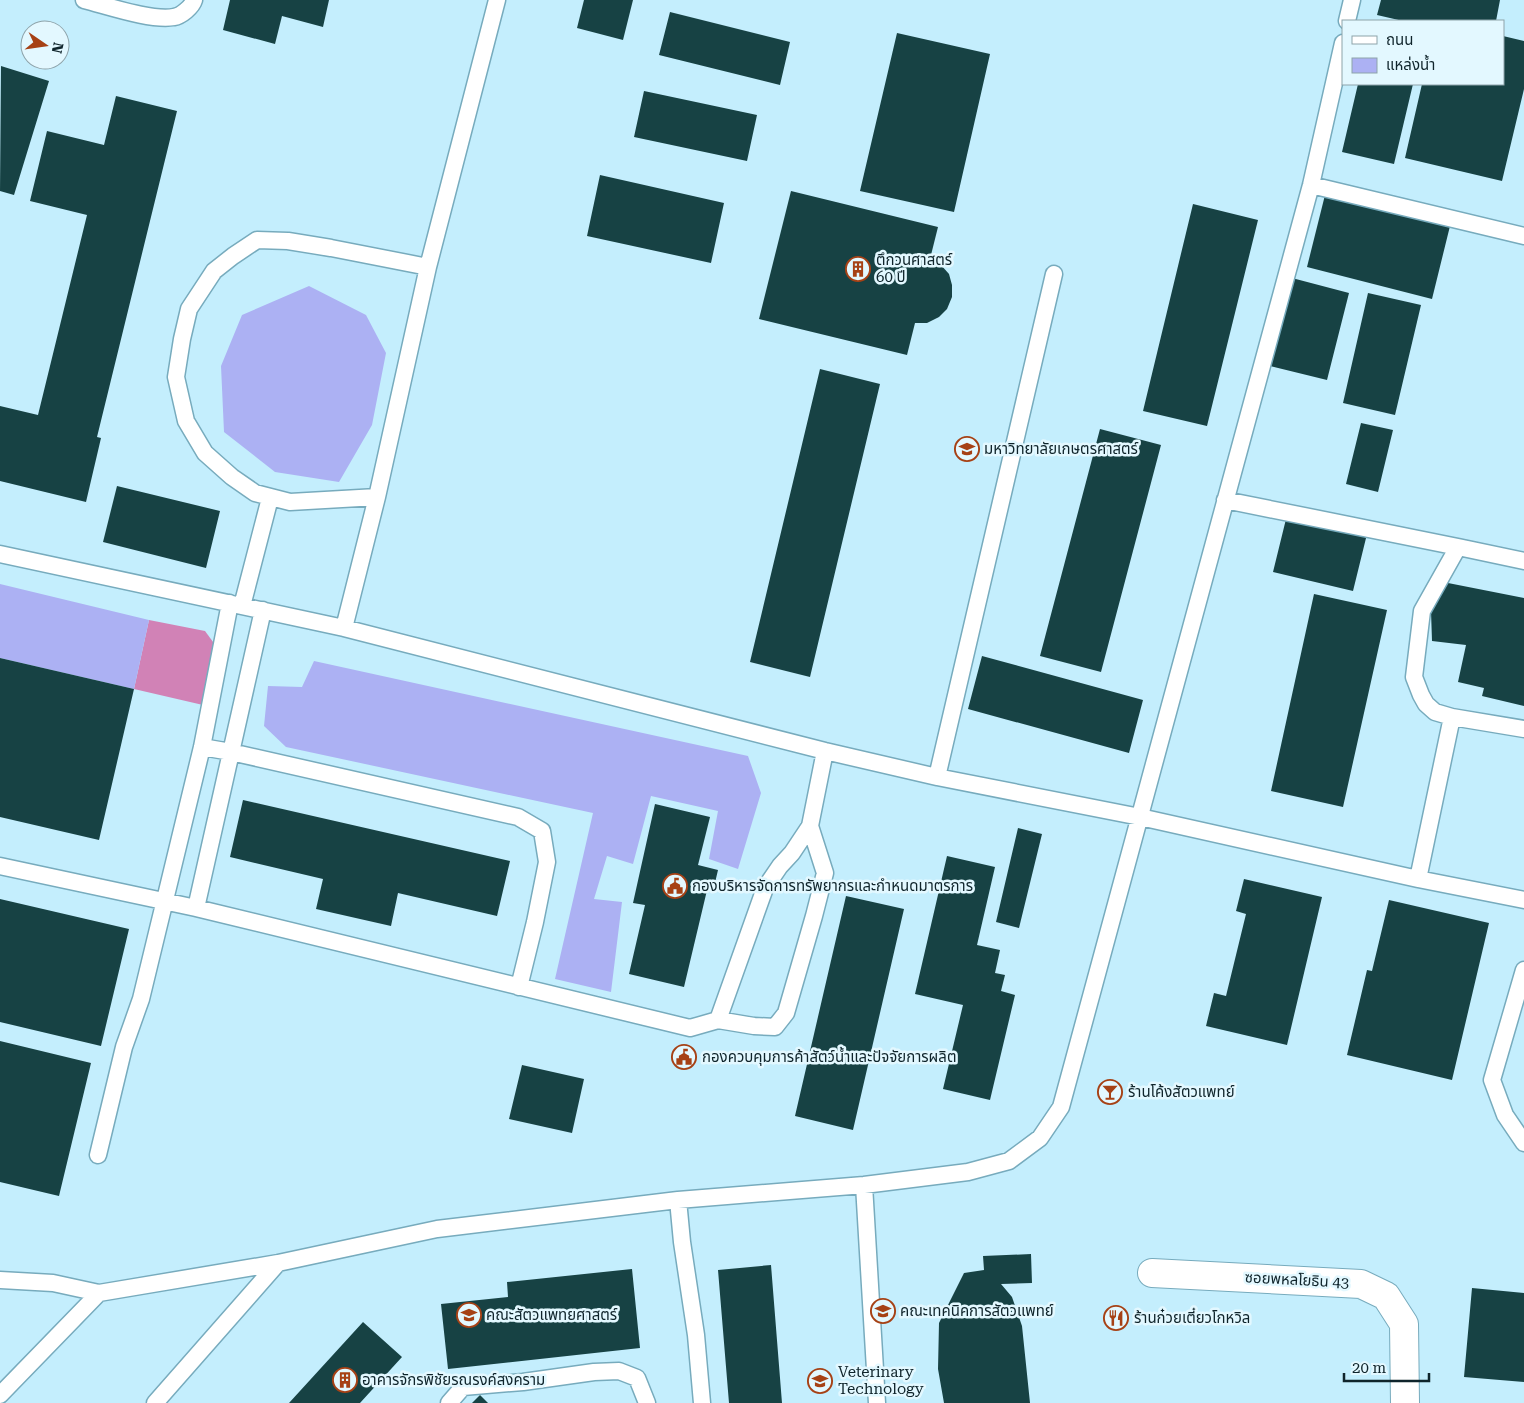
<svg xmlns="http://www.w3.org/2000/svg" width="1524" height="1403" font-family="'Roboto Serif','Noto Sans Thai',serif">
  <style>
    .forest { fill: #d182b6 }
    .water { fill: #acb1f3 }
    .building { fill: #174244 }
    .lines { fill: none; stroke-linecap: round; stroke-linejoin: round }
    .lane-casing { stroke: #77abbd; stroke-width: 19 }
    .street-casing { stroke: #77abbd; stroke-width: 30 }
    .lane { stroke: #fff; stroke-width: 16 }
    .street { stroke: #fff; stroke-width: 28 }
    .labels { text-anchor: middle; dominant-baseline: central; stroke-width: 5; stroke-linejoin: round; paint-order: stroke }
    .poi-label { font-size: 15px; fill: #0f242b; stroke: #e3f8ff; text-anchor: start }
    .street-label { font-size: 15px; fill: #0f242b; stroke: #e3f8ff }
  </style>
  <rect width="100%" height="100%" fill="#c4eefd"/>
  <!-- forest -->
  <path class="forest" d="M 149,620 L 205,631 L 216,646 L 203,705 L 134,689 Z"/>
  <!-- water -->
  <path class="water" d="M 309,286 L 366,315 L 386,353 L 372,425 L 339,482 L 275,472 L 224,432 L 221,366 L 242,315 Z
    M 0,584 L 149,620 L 134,689 L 0,658 Z
    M 314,661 L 748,756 L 761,793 L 738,869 L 709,859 L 718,811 L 651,796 L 633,864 L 607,856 L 594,899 L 622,902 L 611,992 L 555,979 L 593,813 L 286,747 L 264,726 L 268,686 L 302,687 Z"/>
  <!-- building -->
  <path class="building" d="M 230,0 L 329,0 L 323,27 L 282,16 L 275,44 L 223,30 Z
    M 584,0 L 633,0 L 623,40 L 577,28 Z
    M 1381,0 L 1500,0 L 1496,21 L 1403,21 L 1377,15 Z
    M 670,12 L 790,42 L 780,85 L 659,55 Z
    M 897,33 L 990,54 L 954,212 L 860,191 Z
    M 1503,36 L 1524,41 L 1524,89 L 1502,181 L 1405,158 L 1422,84 L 1503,84 Z
    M 1,66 L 49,81 L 14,195 L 0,191 Z
    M 1358,84 L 1413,84 L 1394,164 L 1342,152 Z
    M 644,91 L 757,115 L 747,161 L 634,137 Z
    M 116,96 L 177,111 L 97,437 L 101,438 L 86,502 L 0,481 L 0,406 L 38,415 L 87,215 L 30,201 L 47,131 L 104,145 Z
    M 600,175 L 724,203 L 711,263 L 587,236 Z
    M 791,191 L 938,227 L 930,259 L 941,265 L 949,274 L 952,285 L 952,297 L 947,309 L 939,317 L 927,323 L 915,323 L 907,355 L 759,319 Z
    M 1325,195 L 1450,226 L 1432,299 L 1307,267 Z
    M 1193,204 L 1258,220 L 1207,426 L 1143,411 Z
    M 1292,278 L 1349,293 L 1327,380 L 1270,366 Z
    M 1368,293 L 1421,305 L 1395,415 L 1343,403 Z
    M 820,369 L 880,384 L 810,677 L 750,662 Z
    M 1361,423 L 1393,430 L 1378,492 L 1346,484 Z
    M 1100,429 L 1161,445 L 1101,672 L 1040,656 Z
    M 117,486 L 220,511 L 206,568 L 103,542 Z
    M 1287,515 L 1367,534 L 1353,591 L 1273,572 Z
    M 1448,583 L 1524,598 L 1524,706 L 1482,696 L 1484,688 L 1458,682 L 1466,645 L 1432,641 L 1431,611 Z
    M 1314,594 L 1387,610 L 1343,807 L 1271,791 Z
    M 982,656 L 1143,700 L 1129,753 L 968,709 Z
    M 0,658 L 134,689 L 99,840 L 0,817 Z
    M 243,800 L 510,861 L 497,916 L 398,893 L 391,926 L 316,909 L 323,879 L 230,857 Z
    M 655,804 L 710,817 L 698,865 L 718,870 L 714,887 L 708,886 L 684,987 L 629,974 L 645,905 L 633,903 Z
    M 1018,828 L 1042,834 L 1019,928 L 996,922 Z
    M 947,856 L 995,867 L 977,945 L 1000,950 L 995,973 L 1005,975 L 1001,991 L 1015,995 L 990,1100 L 943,1089 L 963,1005 L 915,994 Z
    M 1244,879 L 1322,897 L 1287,1045 L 1206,1026 L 1214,993 L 1226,996 L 1246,914 L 1236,911 Z
    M 846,896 L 904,909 L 853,1130 L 795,1116 Z
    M 0,899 L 129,929 L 101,1046 L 0,1022 Z
    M 1389,900 L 1489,923 L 1452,1080 L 1347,1055 L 1367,970 L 1372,971 Z
    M 0,1041 L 91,1063 L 59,1196 L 0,1182 Z
    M 522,1065 L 584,1079 L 572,1133 L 509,1119 Z
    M 1031,1254 L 1032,1283 L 1001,1284 L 1012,1297 L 1022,1326 L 1030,1403 L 944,1403 L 938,1369 L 939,1323 L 964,1273 L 984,1270 L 983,1256 Z
    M 771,1265 L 782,1403 L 729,1403 L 718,1270 Z
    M 632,1269 L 640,1348 L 448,1369 L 441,1304 L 508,1297 L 507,1282 Z
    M 1472,1288 L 1524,1293 L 1524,1382 L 1464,1377 Z
    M 363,1322 L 402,1357 L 360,1403 L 289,1403 Z
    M 480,1395 L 488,1403 L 472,1403 Z"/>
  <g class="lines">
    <defs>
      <path id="lane" d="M 84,0 C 108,6 151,21 174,17 C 181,16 192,7 194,0
        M 1347,21 L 1352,0
        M 1311,185 L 1524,236
        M 377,497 L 290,502 L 255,493 L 232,477 L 205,453 L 186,421 L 176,377 L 182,339 L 189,309 L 214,271 L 233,256 L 257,240 L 288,241 L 331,248 L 428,267
        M 1225,500 L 1458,547
        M 0,554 L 344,628 L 825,751 L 937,777 L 1140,817 L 1418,879 L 1524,900
        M 1524,561 L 1458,547 L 1422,611 L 1414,677 L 1421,695 L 1426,704 L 1435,712 L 1452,717 L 1524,729
        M 242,606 L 270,498
        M 344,628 L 377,497 L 428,267 L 497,0
        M 202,747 L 231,752 L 518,817 L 542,831 L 547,862 L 535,922 L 519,987
        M 937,777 L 1054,274
        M 0,866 L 196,908 L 690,1028 L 718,1020 L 765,888 L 780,866 L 792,853 L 810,826
        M 1418,879 L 1452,717
        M 196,908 L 263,610
        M 1524,970 L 1492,1080 L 1505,1115 L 1524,1143
        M 718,1020 L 754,1026 L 775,1027 L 786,1013 L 814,916 L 825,873 L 810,826 L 825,751
        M 98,1155 L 124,1047 L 141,999 L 202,747 L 230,603
        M 864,1185 L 877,1403
        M 678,1200 L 682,1242 L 696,1335 L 702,1403
        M 0,1280 L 53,1283 L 99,1293 L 278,1263 L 437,1229 L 678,1200 L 864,1185 L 968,1172 L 1009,1161 L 1040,1138 L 1061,1107 L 1311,185 L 1343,43
        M 0,1395 L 99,1293
        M 155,1403 L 278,1263
        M 449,1403 L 463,1387 L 523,1382 L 594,1372 L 619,1371 L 637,1378 L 647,1403"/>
      <path id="street" d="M 1152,1273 L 1361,1284 L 1386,1296 L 1404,1324 L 1405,1403"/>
    </defs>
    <!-- lane casing -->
    <use href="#lane" class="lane-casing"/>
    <!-- street casing -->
    <use href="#street" class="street-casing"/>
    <!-- lane -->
    <use href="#lane" class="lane"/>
    <!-- street -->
    <use href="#street" class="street"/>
  </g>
  <!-- icons -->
  <defs>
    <symbol id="building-ring" viewBox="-11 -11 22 22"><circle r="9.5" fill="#e3f8ff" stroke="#a64115" stroke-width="1.5"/><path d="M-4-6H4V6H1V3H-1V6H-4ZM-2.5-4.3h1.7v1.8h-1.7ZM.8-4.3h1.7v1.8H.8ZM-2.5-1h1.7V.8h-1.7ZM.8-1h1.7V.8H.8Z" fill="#a64115"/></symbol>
    <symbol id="university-ring" viewBox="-11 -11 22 22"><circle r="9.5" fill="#e3f8ff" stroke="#a64115" stroke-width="1.5"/><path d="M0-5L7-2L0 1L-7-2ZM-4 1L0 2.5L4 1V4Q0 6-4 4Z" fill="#a64115"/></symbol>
    <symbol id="civic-ring" viewBox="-11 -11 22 22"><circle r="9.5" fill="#e3f8ff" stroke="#a64115" stroke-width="1.5"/><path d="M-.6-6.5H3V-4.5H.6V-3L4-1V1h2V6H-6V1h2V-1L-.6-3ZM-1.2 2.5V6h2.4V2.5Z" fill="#a64115"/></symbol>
    <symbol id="bar-ring" viewBox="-11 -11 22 22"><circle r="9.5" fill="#e3f8ff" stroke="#a64115" stroke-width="1.5"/><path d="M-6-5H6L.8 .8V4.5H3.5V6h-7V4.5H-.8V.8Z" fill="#a64115"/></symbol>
    <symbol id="restaurant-ring" viewBox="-11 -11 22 22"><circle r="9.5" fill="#e3f8ff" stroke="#a64115" stroke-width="1.5"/><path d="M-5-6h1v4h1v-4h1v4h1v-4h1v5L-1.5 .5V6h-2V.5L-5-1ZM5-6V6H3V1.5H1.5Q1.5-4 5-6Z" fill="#a64115"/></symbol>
    <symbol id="school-ring" viewBox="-11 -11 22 22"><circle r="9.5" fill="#e3f8ff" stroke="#a64115" stroke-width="1.5"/><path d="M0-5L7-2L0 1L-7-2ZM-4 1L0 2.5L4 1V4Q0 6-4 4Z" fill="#a64115"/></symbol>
  </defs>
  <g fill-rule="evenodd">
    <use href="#building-ring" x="844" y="255" width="28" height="28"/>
    <use href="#university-ring" x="953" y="435" width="28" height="28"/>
    <use href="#civic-ring" x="661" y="872" width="28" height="28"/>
    <use href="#civic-ring" x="670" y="1043" width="28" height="28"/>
    <use href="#bar-ring" x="1096" y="1078" width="28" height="28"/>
    <use href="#university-ring" x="869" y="1297" width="28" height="28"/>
    <use href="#university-ring" x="455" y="1301" width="28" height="28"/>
    <use href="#restaurant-ring" x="1102" y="1304" width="28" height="28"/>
    <use href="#building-ring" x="331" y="1366" width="28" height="28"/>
    <use href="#school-ring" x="806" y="1367" width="28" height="28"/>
  </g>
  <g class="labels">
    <!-- poi labels -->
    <g class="poi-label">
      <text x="876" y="260">ตึกวนศาสตร์<tspan x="876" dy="17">60 ปี</tspan></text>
      <text x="984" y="449">มหาวิทยาลัยเกษตรศาสตร์</text>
      <text x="692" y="886">กองบริหารจัดการทรัพยากรและกำหนดมาตรการ</text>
      <text x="702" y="1057">กองควบคุมการค้าสัตว์น้ำและปัจจัยการผลิต</text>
      <text x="1128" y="1092">ร้านโค้งสัตวแพทย์</text>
      <text x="900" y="1311">คณะเทคนิคการสัตวแพทย์</text>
      <text x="486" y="1315">คณะสัตวแพทยศาสตร์</text>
      <text x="1134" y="1318">ร้านก๋วยเตี๋ยวโกหวิล</text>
      <text x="838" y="1372">Veterinary<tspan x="838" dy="17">Technology</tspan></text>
      <text x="362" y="1380">อาคารจักรพิชัยรณรงค์สงคราม</text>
    </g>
    <!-- street labels -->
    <g class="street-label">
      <text transform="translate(1297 1280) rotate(3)">ซอยพหลโยธิน 43</text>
    </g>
  </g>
  <!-- legend -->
  <rect x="1342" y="20" width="162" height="65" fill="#e3f8ff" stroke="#8ea3aa"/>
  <rect x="1352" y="36" width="25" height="8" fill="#ffffff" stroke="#8ea3aa"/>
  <text x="1386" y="45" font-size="15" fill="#0f242b">ถนน</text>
  <rect x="1352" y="58" width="25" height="15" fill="#acb1f3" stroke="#8ea3aa"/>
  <text x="1386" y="70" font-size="15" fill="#0f242b">แหล่งน้ำ</text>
  <!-- north arrow -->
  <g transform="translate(45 45) rotate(103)"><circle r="24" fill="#e3f8ff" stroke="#8ea3aa"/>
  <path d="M0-4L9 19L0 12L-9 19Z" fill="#a64115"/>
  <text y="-8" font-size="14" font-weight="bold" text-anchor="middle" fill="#0f242b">N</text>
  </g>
  <!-- scale -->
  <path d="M1344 1373v8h85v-8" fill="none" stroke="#0f242b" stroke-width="2.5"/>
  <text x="1352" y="1373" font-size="15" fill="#0f242b" stroke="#e3f8ff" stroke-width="4" paint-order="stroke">20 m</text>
</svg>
